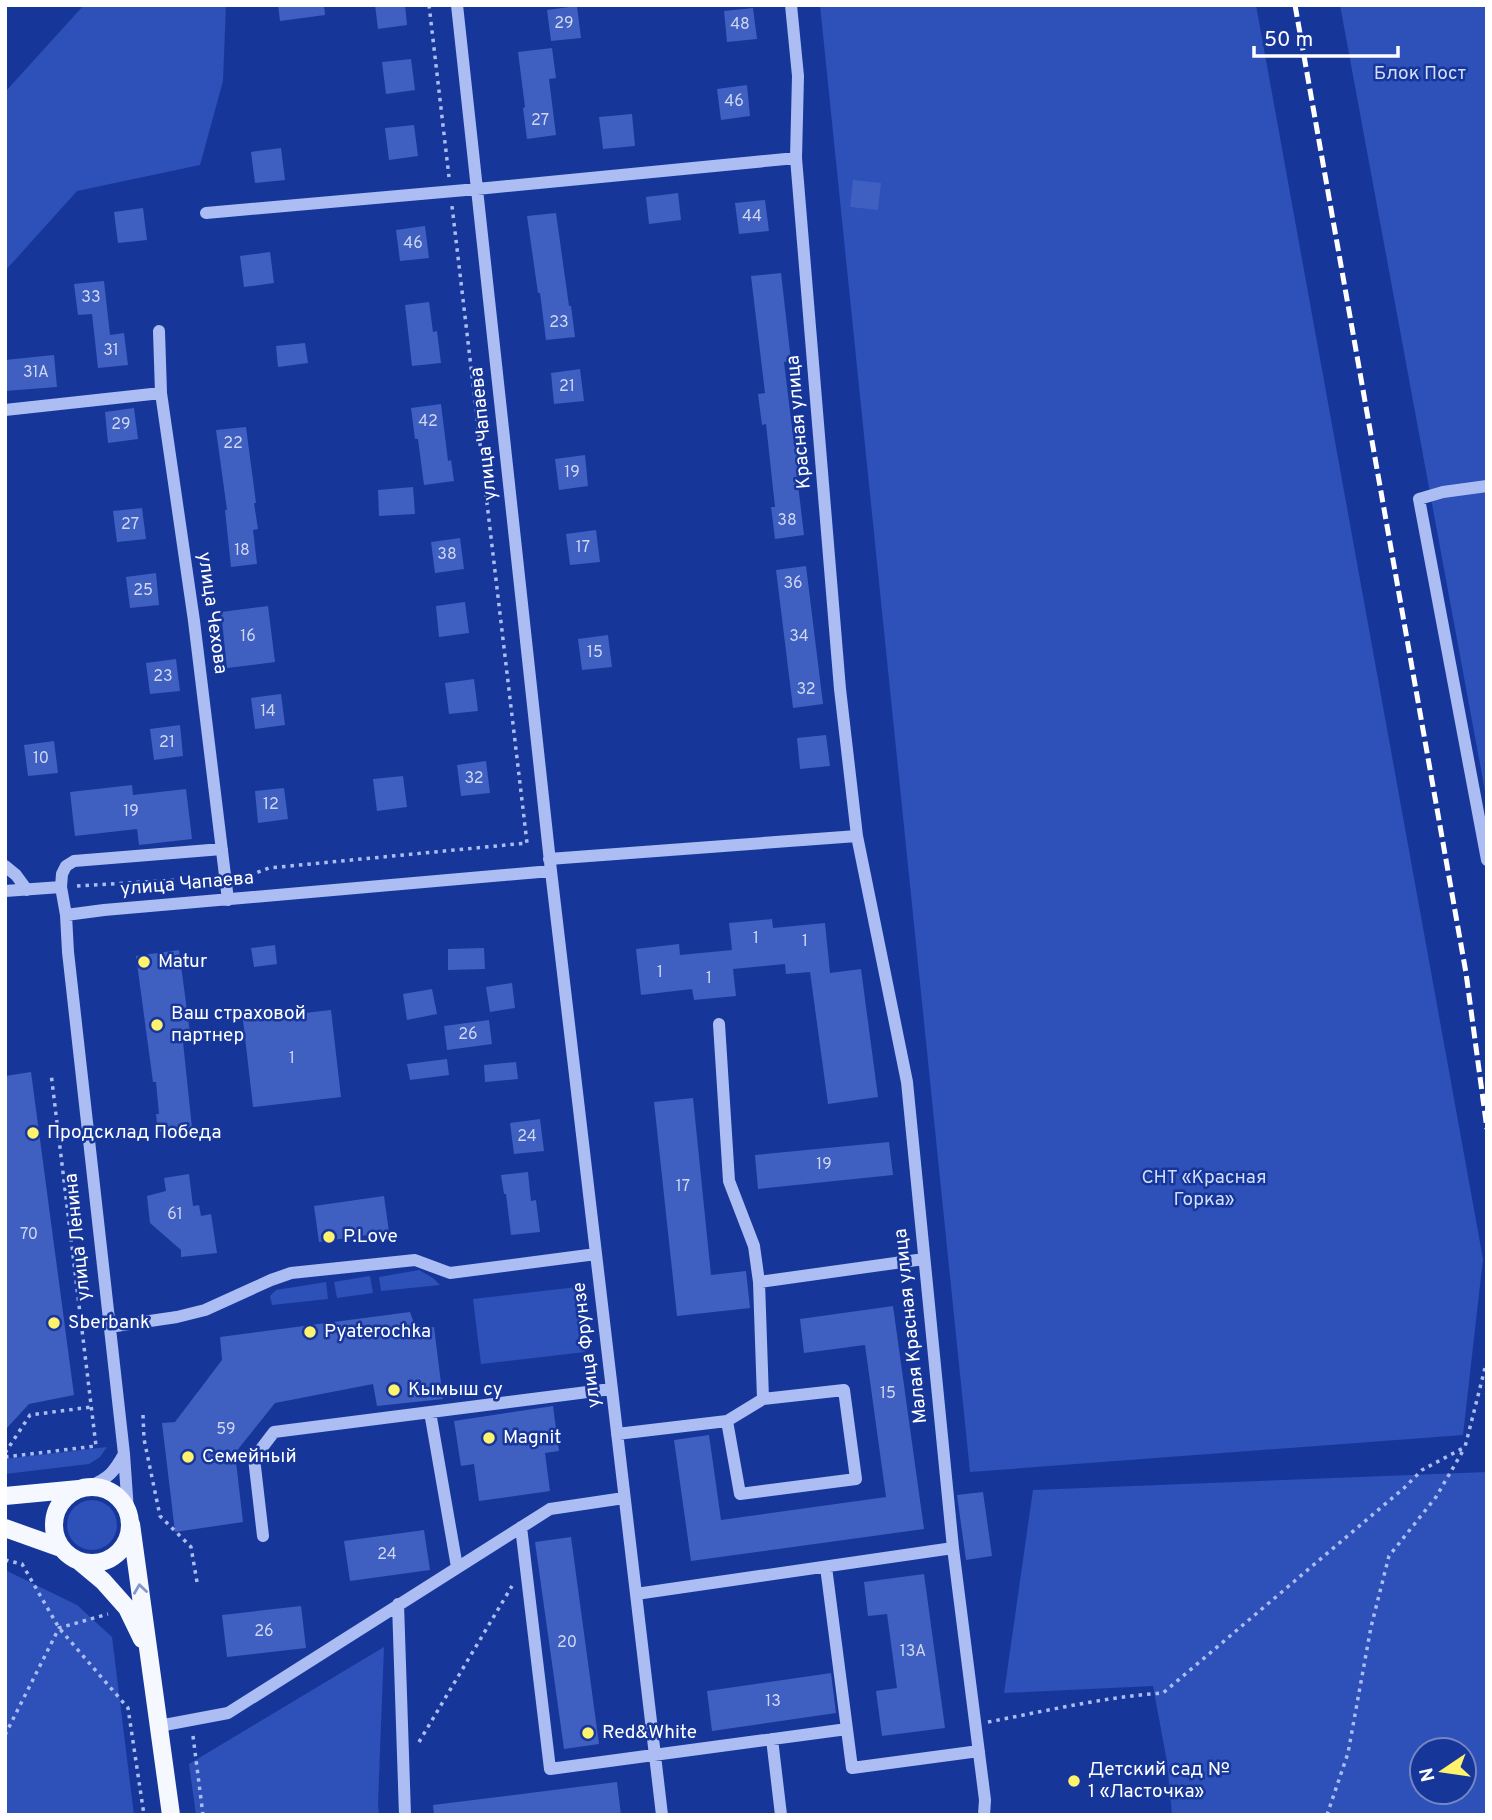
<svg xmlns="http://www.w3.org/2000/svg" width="1492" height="1820" font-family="Overpass,sans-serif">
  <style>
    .green { fill: #2d50b9; fill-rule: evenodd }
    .building { fill: #3f5fc1 }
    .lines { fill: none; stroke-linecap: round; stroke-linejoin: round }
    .path { stroke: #abbdf2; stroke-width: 3.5; stroke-dasharray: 3.5 5; stroke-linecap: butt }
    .minor { stroke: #abbdf2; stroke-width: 12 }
    .major { stroke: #f6f8ff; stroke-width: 18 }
    .rail { stroke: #fff; stroke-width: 5; stroke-dasharray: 12 5; stroke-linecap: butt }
    .oneway { stroke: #8697cc }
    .poi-dot { fill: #fff26c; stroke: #17369a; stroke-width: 2.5 }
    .labels { text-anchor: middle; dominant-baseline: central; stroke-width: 5; stroke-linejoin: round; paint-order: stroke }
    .number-label { font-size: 16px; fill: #cfd7f0 }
    .park-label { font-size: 19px; fill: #d3defc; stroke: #17369a }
    .street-label { font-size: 19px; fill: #fff; stroke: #17369a }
    .poi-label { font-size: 19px; fill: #fff; stroke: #17369a; text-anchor: start }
  </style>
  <rect width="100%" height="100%" fill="#17369a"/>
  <!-- green -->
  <path class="green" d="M 84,5 L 226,5 L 223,81 L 200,165 L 77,191 L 5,271 L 5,92 Z
    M 820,5 L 1256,5 L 1483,1259 L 1463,1435 L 970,1472 Z
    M 1340,5 L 1487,5 L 1487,802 Z
    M 419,1270 L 433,1278 L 440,1285 L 381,1291 L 379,1277 Z
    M 370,1276 L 373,1293 L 337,1298 L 334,1282 Z
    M 326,1282 L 328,1299 L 272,1305 L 270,1296 L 276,1290 Z
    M 577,1287 L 585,1352 L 481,1364 L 473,1299 Z
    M 107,1447 L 100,1457 L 89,1464 L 5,1474 L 5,1459 Z
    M 1487,1472 L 1487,1815 L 1172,1815 L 1167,1762 L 1153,1686 L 1004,1693 L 1033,1490 ZM 1422,1750 L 1464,1750 L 1464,1792 L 1422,1792 Z
    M67 1525a25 25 0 1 1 50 0a25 25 0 1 1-50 0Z
    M 5,1570 L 77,1605 L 112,1637 L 134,1815 L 5,1815 Z
    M 384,1647 L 378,1804 L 379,1815 L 196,1815 L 189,1764 Z"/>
  <!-- building -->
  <path class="building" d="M 278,5 L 324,5 L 325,15 L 280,21 Z
    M 375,5 L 405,5 L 407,25 L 378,29 Z
    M 577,6 L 581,38 L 551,41 L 547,10 Z
    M 753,8 L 757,39 L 727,42 L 724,11 Z
    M 552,48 L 556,78 L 549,79 L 556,135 L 527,139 L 523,108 L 525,107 L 518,52 Z
    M 411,59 L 415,90 L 386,94 L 382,62 Z
    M 747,85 L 750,116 L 721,120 L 717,89 Z
    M 632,114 L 635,146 L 603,149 L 599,117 Z
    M 414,125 L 418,156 L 389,160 L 385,128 Z
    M 281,148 L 285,180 L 255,183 L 251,152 Z
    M 853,180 L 881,183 L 878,210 L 850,207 Z
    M 678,193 L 681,220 L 649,224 L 646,197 Z
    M 765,200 L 769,231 L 739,234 L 735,203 Z
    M 143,208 L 147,240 L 118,243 L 114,212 Z
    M 556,213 L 569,306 L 571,306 L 575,337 L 546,340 L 540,293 L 538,293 L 527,216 Z
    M 425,226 L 429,258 L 400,261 L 396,230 Z
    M 270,252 L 274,283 L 244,287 L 240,256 Z
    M 781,273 L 791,361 L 784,362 L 794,444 L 798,444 L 801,475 L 797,476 L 804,535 L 775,539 L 771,507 L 775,507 L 766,424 L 762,425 L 758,394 L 765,393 L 751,276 Z
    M 104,281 L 110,335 L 124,333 L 128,365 L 98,368 L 92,314 L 78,315 L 74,284 Z
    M 429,302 L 433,332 L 437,331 L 441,363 L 412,366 L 405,305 Z
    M 305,343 L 308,363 L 278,367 L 276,346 Z
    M 54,355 L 57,387 L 5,391 L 5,360 Z
    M 580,369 L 584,401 L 554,404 L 551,373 Z
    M 441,404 L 448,461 L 451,460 L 454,481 L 424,485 L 418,439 L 415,439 L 411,408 Z
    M 134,408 L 138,439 L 108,443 L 105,412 Z
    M 246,427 L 256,503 L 254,503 L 258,529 L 253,530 L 257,564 L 231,567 L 225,510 L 227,510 L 216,430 Z
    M 585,455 L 588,486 L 559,490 L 555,459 Z
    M 413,487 L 415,514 L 379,516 L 378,490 Z
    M 142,508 L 146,539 L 117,542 L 113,511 Z
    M 596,530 L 600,562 L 570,565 L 566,534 Z
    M 460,538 L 464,569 L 435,573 L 431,542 Z
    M 806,566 L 823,704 L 793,708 L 776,570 Z
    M 156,573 L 159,605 L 130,608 L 126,577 Z
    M 465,602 L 469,633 L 439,637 L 436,606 Z
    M 268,606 L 275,662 L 227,668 L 221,612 Z
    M 608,635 L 612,667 L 582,670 L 578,639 Z
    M 176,659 L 180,691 L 150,694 L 146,663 Z
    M 474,679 L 478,711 L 449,714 L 445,683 Z
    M 281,694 L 285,725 L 255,729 L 251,698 Z
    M 180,725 L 183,756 L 154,760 L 150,729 Z
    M 826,735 L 830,766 L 800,769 L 797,738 Z
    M 54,741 L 58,773 L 28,776 L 24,745 Z
    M 486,761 L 490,793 L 461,796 L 457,765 Z
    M 403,776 L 407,807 L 377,811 L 373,779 Z
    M 132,785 L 133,795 L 186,789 L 192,839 L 139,845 L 137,829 L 75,836 L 70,792 Z
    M 284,788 L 288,819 L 258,823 L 255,791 Z
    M 772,919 L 773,928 L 825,923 L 830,973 L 861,969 L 878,1097 L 828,1104 L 810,972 L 786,974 L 785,964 L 733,969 L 736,996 L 694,1000 L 692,989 L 641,995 L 636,949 L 679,944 L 680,955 L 732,950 L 729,923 Z
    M 275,945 L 277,964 L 254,967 L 251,948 Z
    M 484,948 L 485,969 L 448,970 L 448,949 Z
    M 179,950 L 191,1041 L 183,1042 L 192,1128 L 158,1132 L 156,1114 L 159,1114 L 156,1082 L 153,1082 L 136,956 Z
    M 512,983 L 515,1008 L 490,1012 L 486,987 Z
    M 432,989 L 437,1014 L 407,1020 L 403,994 Z
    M 331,1010 L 341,1097 L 253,1107 L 243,1020 Z
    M 489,1020 L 492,1044 L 447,1050 L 444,1026 Z
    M 447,1059 L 449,1075 L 410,1080 L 407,1064 Z
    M 516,1062 L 518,1079 L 485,1082 L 484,1065 Z
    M 31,1072 L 74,1395 L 29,1404 L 5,1430 L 5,1076 Z
    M 693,1098 L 711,1275 L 746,1271 L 750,1308 L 677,1316 L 654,1102 Z
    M 540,1119 L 544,1151 L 514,1154 L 510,1123 Z
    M 889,1142 L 893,1175 L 758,1189 L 755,1155 Z
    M 528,1172 L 531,1201 L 536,1200 L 540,1232 L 511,1235 L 506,1194 L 504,1194 L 501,1175 Z
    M 189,1174 L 193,1206 L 199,1205 L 201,1216 L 211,1214 L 217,1253 L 181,1257 L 181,1250 L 150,1223 L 147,1196 L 166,1191 L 164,1178 Z
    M 384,1196 L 389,1232 L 319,1242 L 314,1206 Z
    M 893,1306 L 924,1529 L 691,1561 L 674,1440 L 709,1435 L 721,1520 L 886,1497 L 865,1345 L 804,1353 L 800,1319 Z
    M 410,1312 L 416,1329 L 434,1327 L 443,1399 L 377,1406 L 373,1384 L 275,1403 L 235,1453 L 243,1522 L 175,1532 L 162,1423 L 175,1422 L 222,1360 L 220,1337 Z
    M 553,1406 L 559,1451 L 545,1453 L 550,1491 L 479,1501 L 474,1464 L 461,1466 L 454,1421 Z
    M 983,1492 L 992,1556 L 966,1560 L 957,1495 Z
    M 424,1530 L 430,1570 L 350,1581 L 344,1541 Z
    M 571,1537 L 599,1744 L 564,1749 L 535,1542 Z
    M 924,1574 L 945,1728 L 882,1736 L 876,1691 L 897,1688 L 887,1614 L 868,1616 L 864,1582 Z
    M 301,1606 L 306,1648 L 227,1657 L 222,1615 Z
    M 831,1673 L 836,1713 L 712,1731 L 707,1691 Z
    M 617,1782 L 621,1815 L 434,1815 L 433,1805 Z"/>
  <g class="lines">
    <!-- path -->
    <path class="path" d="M 429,5 L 449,177
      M 241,876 L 248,876 L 269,868 L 527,843 L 452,206
      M 77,886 L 209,878
      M 143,1415 L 144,1439 L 160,1516 L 191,1547 L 197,1582
      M 5,1453 L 30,1415 L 91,1407
      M 5,1457 L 96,1446 L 51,1073
      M 5,1560 L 22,1564 L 59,1628 L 128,1708 L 144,1815
      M 988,1722 C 1046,1711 1104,1697 1163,1693 L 1404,1488 L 1422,1470 L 1465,1447 L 1485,1368
      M 5,1735 L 59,1628 L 108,1614
      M 193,1736 L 203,1815
      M 419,1742 L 512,1586
      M 1327,1815 L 1348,1753 L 1371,1627 L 1389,1556 L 1436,1497 L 1464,1449"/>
    <!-- minor -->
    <path class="minor" d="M 457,5 L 551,871 L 662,1815
      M 791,5 L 798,76 L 796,158 L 840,689 L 857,836 L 907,1082 L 953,1548 L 985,1800 L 984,1815
      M 206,213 L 477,189 L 796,158
      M 159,331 L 161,393 L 194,621 L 228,900
      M 5,410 L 161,393
      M 1487,486 L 1443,492 L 1419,499 L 1487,860
      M 549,859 L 857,836
      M 5,866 L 16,875 L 27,890
      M 5,891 L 61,887
      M 66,915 L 104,910 L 551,871
      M 719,1024 L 729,1181 L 754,1246 L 759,1282
      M 109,1327 L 177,1317 L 205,1310 L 271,1280 L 291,1273 L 415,1260 L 450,1273 L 596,1254
      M 763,1399 L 727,1421 L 740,1494 L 856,1479 L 844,1390 L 763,1399 L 759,1282 L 924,1259
      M 430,1412 L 457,1567
      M 617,1434 L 727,1421
      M 90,1486 C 109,1478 114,1472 124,1454
      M 128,1511 L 124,1454 L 68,952 L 66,915 L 61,887 L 62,874 L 66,866 L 74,861 L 222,849
      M 521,1527 L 550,1769 L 847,1729
      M 263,1536 L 254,1458 L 274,1432 L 611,1389
      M 826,1567 L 852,1768 L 979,1751
      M 636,1594 L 953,1548
      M 398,1604 L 405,1815
      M 159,1726 L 228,1713 L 550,1509 L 624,1498
      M 772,1739 L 781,1815"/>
    <!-- major -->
    <path class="major" d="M54 1525a38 38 0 1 1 76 0a38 38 0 1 1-76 0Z
      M 5,1496 L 79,1489
      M 131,1524 L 171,1815
      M 5,1528 L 61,1548
      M 79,1561 L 103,1581 L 127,1608 L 142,1639"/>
    <!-- rail -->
    <path class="rail" d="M 1295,5 L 1466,973 L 1487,1129"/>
  </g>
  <!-- one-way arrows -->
  <defs><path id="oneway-chevron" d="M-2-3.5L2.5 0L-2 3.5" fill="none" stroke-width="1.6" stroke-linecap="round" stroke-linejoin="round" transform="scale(1.75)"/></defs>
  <use class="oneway" href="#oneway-chevron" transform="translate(140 1589) rotate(-98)"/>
  <!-- markers -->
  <g class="poi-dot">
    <circle cx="144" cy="962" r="7"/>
    <circle cx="157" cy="1025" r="7"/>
    <circle cx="33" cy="1133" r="7"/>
    <circle cx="329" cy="1237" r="7"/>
    <circle cx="54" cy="1323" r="7"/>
    <circle cx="310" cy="1332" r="7"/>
    <circle cx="394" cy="1390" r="7"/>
    <circle cx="489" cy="1438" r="7"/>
    <circle cx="188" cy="1457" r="7"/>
    <circle cx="588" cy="1733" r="7"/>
    <circle cx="1074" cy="1781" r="7"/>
  </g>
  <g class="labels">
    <!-- number labels -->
    <g class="number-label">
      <text x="564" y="24">29</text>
      <text x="740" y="25">48</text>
      <text x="734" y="102">46</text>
      <text x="540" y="121">27</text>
      <text x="752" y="217">44</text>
      <text x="413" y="244">46</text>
      <text x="91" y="298">33</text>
      <text x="559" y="323">23</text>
      <text x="111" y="351">31</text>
      <text x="36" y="373">31А</text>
      <text x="567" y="387">21</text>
      <text x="428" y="422">42</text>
      <text x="121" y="425">29</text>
      <text x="233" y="444">22</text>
      <text x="572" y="473">19</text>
      <text x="787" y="521">38</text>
      <text x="130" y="525">27</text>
      <text x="583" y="548">17</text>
      <text x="242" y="551">18</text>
      <text x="447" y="555">38</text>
      <text x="793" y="584">36</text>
      <text x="143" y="591">25</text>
      <text x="248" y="637">16</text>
      <text x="799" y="637">34</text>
      <text x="595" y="653">15</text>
      <text x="163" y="677">23</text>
      <text x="806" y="690">32</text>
      <text x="268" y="712">14</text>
      <text x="167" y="743">21</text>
      <text x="41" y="759">10</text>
      <text x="474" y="779">32</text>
      <text x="271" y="805">12</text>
      <text x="131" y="812">19</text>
      <text x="756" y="939">1</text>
      <text x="805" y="942">1</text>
      <text x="660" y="973">1</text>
      <text x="709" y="979">1</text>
      <text x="468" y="1035">26</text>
      <text x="292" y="1059">1</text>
      <text x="527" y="1137">24</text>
      <text x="824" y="1165">19</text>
      <text x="683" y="1187">17</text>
      <text x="175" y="1215">61</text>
      <text x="29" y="1235">70</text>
      <text x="888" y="1394">15</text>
      <text x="226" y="1430">59</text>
      <text x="387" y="1555">24</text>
      <text x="264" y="1632">26</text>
      <text x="567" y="1643">20</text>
      <text x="913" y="1652">13А</text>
      <text x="773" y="1702">13</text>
    </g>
    <!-- park labels -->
    <g class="park-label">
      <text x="1420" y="74">Блок Пост</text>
      <text x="1204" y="1178">СНТ «Красная<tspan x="1204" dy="22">Горка»</tspan></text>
    </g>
    <!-- street labels -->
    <g class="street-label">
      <text transform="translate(799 422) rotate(-95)">Красная улица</text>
      <text transform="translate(484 434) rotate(-96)">улица Чапаева</text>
      <text transform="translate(212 613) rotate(82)">улица Чехова</text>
      <text transform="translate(187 884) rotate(-5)">улица Чапаева</text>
      <text transform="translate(78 1237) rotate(-96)">улица Ленина</text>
      <text transform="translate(911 1326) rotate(-96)">Малая Красная улица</text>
      <text transform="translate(587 1345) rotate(-97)">улица Фрунзе</text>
    </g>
    <!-- poi labels -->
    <g class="poi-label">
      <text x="158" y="962">Matur</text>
      <text x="171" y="1014">Ваш страховой<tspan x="171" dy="22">партнер</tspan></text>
      <text x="47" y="1133">Продсклад Победа</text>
      <text x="343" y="1237">P.Love</text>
      <text x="68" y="1323">Sberbank</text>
      <text x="324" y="1332">Pyaterochka</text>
      <text x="408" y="1390">Кымыш су</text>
      <text x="503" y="1438">Magnit</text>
      <text x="202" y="1457">Семейный</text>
      <text x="602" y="1733">Red&amp;White</text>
      <text x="1088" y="1770">Детский сад №<tspan x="1088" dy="22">1 «Ласточка»</tspan></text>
    </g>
  </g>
  <!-- border -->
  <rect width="1492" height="1820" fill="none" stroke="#ffffff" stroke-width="14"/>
  <!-- north arrow -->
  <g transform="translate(1443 1771) rotate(257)"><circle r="33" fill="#17369a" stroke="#7486c2" stroke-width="2"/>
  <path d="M0-5L12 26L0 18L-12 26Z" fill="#fff26c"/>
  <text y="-10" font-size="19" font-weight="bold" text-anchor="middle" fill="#ffffff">N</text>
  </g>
  <!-- scale -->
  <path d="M1254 46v10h144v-10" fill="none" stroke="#ffffff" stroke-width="3.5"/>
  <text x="1264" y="46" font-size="21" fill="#ffffff" stroke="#17369a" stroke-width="5" paint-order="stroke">50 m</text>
</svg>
